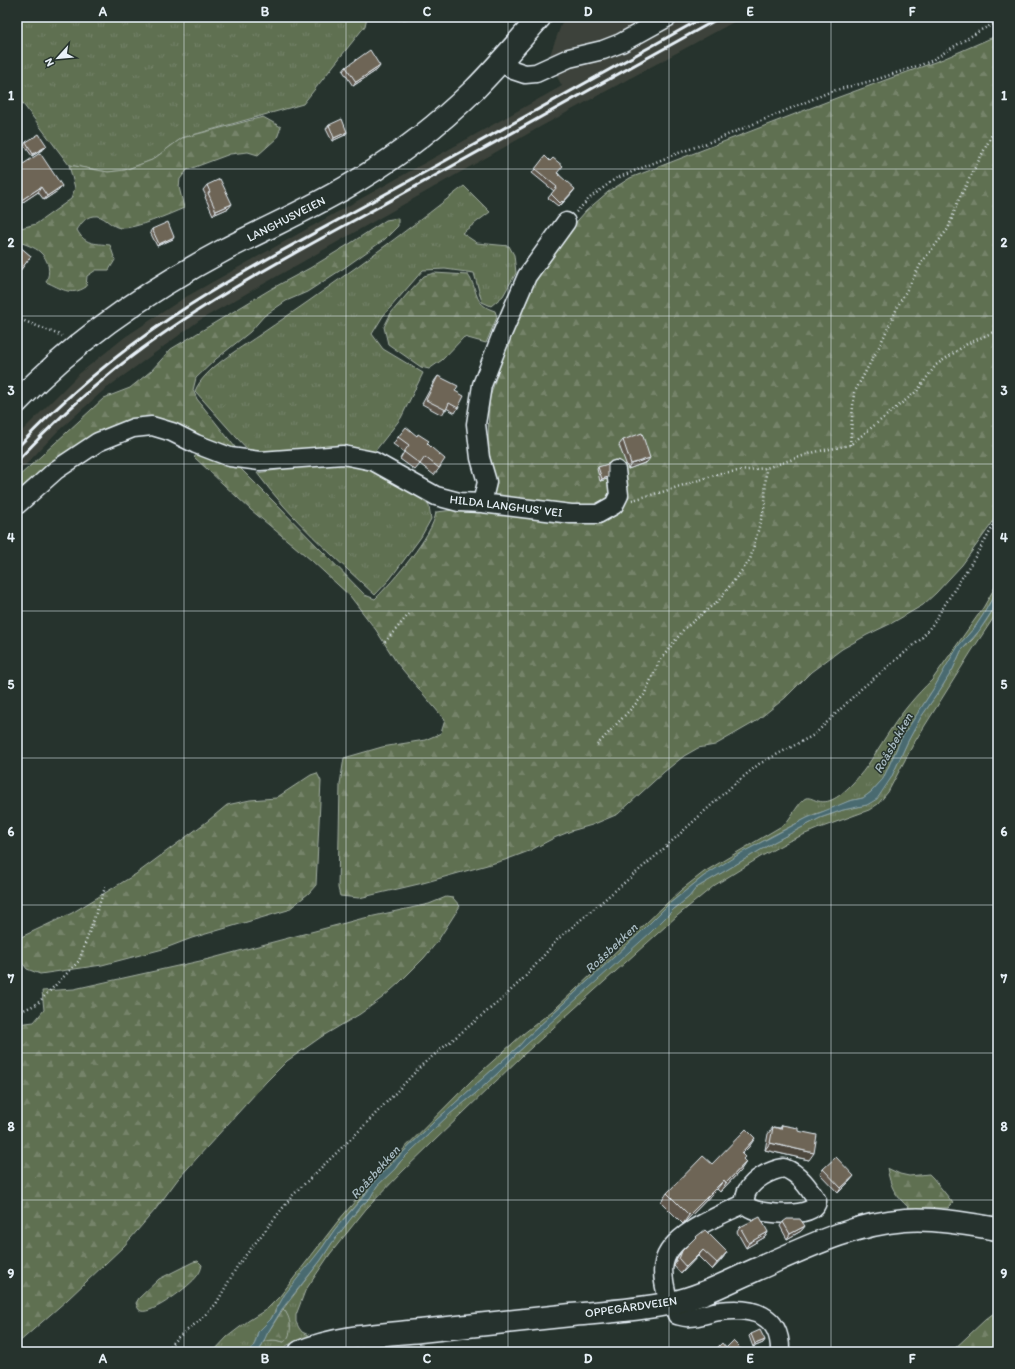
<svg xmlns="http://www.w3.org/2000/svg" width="1015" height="1369" font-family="Itim,sans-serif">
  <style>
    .built { fill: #3c423a }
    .grass { fill: url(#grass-tufts); stroke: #a4b0a4 }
    .forest { fill: url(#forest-firs); stroke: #a4b0a4 }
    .water { fill: #496b70; stroke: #89a1a6 }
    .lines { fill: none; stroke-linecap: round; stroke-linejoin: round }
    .minor-casing { stroke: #e8f1f8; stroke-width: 21 }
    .major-casing { stroke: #e8f1f8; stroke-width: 25 }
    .path { stroke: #e8f1f8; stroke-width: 2.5; stroke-dasharray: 1 3; stroke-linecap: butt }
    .minor { stroke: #26332d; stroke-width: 18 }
    .major { stroke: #26332d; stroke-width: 22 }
    .rail { stroke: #e8f1f8; stroke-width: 3 }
    .wall { fill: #5f574b; stroke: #e8f1f8 }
    .shaded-wall { fill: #4d473d; stroke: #e8f1f8 }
    .building { fill: #6e6557; stroke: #e8f1f8 }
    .grid { fill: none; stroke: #e8f1f8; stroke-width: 1; stroke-opacity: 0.55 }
    .labels { text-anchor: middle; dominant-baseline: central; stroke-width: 3; stroke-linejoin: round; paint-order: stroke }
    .street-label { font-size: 12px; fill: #e8f1f8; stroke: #26332d }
    .water-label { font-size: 13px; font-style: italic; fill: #a8bbc2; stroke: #26332d }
    .neatline { fill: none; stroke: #e8f1f8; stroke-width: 1.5 }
    .grid-label { font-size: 13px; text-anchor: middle; font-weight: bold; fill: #e8f1f8 }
  </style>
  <defs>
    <pattern id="grass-tufts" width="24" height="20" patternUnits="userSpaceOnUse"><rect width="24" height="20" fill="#5f6f51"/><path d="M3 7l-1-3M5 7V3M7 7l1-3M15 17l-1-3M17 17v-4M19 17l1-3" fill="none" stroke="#76846b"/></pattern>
    <pattern id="forest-firs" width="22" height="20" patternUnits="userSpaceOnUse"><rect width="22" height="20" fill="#5f6f51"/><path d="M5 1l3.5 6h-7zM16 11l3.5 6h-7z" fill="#76846b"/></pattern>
  </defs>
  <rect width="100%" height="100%" fill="#26332d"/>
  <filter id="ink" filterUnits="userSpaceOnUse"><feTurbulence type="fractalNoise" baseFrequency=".025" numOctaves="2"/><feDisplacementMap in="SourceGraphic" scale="8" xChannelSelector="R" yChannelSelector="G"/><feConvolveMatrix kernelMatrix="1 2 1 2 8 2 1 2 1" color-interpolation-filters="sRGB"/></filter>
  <g filter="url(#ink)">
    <!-- built -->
    <path class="built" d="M 564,17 L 743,17 L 540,127 L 200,320 L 104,390 L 57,432 L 17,474 L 17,436 L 80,373 L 125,337 L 184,298 L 562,86 L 548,60 Z"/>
    <!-- grass -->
    <path class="grass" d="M 17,17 L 367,17 L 365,26 L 303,104 L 182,138 L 152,160 L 125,170 L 108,172 L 69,165 L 17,96 Z
      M 464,186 L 490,212 L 462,233 L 477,243 L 509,246 L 514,255 L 516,273 L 503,296 L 491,306 L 482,302 L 474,273 L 445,269 L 423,270 L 383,316 L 372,334 L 383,349 L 423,373 L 401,418 L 372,455 L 255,457 L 236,437 L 195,391 C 204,369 239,349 258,336 C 280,321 302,306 323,291 C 371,257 418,222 464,186 Z
      M 330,462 L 370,466 L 416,494 L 429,506 L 431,519 L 421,537 L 390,579 L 375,595 C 333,556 291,519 257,473 Z
      M 998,582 L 998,588 L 983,615 L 975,627 L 959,645 L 934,688 L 901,739 L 883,779 L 871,792 L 863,798 L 849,801 L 832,809 L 815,814 L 770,837 L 704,876 L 669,904 L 639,934 L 525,1039 L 520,1045 L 435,1121 L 388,1167 L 335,1229 L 322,1248 L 277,1307 L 271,1319 L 258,1332 L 255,1343 L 250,1352 L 213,1352 L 227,1337 L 248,1321 L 267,1309 L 280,1296 L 338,1221 L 376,1177 L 473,1079 L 523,1034 L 556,1008 L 681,890 L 704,872 L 785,824 C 790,819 801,799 806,798 C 810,797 814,800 818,801 C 831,805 843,793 852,784 C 868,768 878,748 891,729 C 902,712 917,694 932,680 L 983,608 Z
      M 998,602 L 998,611 L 971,652 L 914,743 L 888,792 L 878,804 L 869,810 L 817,829 L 789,841 L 762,856 L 715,885 L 677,916 L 522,1056 L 403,1171 L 366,1209 L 330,1254 L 305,1291 L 296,1315 L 296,1322 L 299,1328 L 302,1332 L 311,1336 L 288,1345 L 277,1352 L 259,1352 L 263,1342 L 268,1340 L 274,1340 L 284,1342 L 286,1312 L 283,1309 L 321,1260 L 332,1243 L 359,1208 L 370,1198 L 377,1186 L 395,1169 L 404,1157 L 450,1114 L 476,1093 L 499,1072 L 516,1054 L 674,909 L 689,897 L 696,888 L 774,842 L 820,818 L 843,810 L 867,805 L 891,778 L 907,743 L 921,717 L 940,690 L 953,669 L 961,651 L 973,639 L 986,621 Z"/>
    <!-- forest -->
    <path class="forest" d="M 998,35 L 998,512 L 993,522 L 962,565 L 936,593 L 923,605 L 892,623 L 867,635 L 842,649 L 811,672 L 785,698 L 755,722 L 715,745 L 698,748 L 684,756 L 664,772 L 618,814 L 592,825 L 571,831 L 554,838 L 529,851 L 505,860 L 423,883 L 359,898 L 340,896 L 338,888 L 340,784 L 344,758 L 382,747 L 425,740 L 441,733 L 445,720 L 397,663 L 376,630 L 350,596 L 311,560 L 251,510 L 194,457 L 198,454 L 237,465 L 275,503 L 365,595 L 375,599 C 393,581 433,536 436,512 L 472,508 L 492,509 L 495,480 L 488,448 L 489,400 L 506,347 L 534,281 L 564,236 L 586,211 L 608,192 L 630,178 L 839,97 L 943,59 Z
      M 263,117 L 281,127 L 277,138 L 258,155 L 248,152 L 230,154 L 187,170 L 180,179 L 179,187 L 184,208 C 170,214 135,229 121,228 C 110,227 104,214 93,216 C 85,217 81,224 77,230 C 85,245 94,243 110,245 L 115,260 L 109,270 L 96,270 L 87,276 L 86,287 C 70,297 61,288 46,282 C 51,272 49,260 40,252 C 35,247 24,244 17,241 L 17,229 L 36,224 L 71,199 L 75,188 L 69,165 L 108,172 L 125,170 L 152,160 L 182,138 Z
      M 398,218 L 398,226 L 385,239 L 344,268 L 307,292 L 286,301 L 264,316 L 250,332 L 216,359 L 196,378 L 193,390 L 197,399 L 235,447 L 235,455 L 132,422 L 17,500 L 17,478 L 104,398 L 130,388 L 151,371 L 171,349 L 271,289 L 310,268 L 351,243 L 386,220 Z
      M 434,273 L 468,275 C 479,290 472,304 495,311 L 497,317 L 486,343 L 464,337 L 442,360 L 429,369 L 421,367 L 388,344 L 384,327 L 391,313 L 409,292 L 424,276 Z
      M 317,773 L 321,781 L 316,885 L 309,893 L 288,910 L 192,938 L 163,949 L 102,965 L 40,974 L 27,969 L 17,956 L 17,939 L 72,913 L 136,874 L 209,820 L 227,805 L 250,800 L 276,798 L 311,775 Z
      M 446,897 L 453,898 L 460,906 L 437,942 L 424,958 L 399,983 L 382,998 L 360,1014 L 321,1037 L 287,1061 L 266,1082 L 178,1179 L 155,1210 L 124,1246 L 67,1300 L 17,1344 L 17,1024 L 34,1022 L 44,1010 L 42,991 L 74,989 L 209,959 L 360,919 L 429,904 Z
      M 887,1168 L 900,1174 L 909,1176 L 929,1174 L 933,1178 L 953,1203 L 948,1208 L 909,1208 C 894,1194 891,1188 887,1168 Z
      M 198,1261 L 202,1265 C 201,1270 200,1272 197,1276 C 191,1285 152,1315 141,1311 C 138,1310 137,1306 136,1303 L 139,1298 L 159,1279 L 193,1262 Z
      M 283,1309 C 291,1316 294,1335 284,1342 C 276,1340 271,1339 263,1342 L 267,1334 Z
      M 998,1310 L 998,1352 L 951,1352 L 986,1319 Z"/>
    <!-- water -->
    <path class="water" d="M 998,588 L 998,602 L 979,631 L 961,651 L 953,669 L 940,690 L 921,717 L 907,743 L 891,778 L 877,799 L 867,805 L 843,810 L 820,818 L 774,842 L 696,888 L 689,897 L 674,909 L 650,933 L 516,1054 L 499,1072 L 476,1093 L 450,1114 L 411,1151 L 399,1163 L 395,1169 L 377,1186 L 370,1198 L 359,1208 L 332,1243 L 321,1260 L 282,1309 L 267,1334 L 259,1352 L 250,1352 L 255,1343 L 258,1332 L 271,1319 L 285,1294 L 322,1248 L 335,1229 L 365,1195 L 377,1178 L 435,1121 L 520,1045 L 525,1039 L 639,934 L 669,904 L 704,876 L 741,853 L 807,818 L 849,801 L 863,798 L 871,792 L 883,779 L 901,739 L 934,688 L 948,663 L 959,645 L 975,627 L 983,615 Z"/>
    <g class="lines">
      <defs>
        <path id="minor" d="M 502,61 L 513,70 L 525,74 L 536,73 L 569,58 L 603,50 L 621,43 L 668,17
          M 482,503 L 487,482 L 480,458 L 476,424 L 482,385 L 502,334 L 527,276 L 566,222
          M 17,505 L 56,470 L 98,442 L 133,428 L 152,426 L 172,432 L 196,444 L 230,457 L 260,461 L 343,455 L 373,461 L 436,496 L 459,502 L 482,503 L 571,514 L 598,514 L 614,505 L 619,495 L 616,470
          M 784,1168 C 799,1173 809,1188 817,1201 C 815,1219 764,1214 752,1209 C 749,1208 746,1205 744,1204 C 745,1200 745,1195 747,1191 C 754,1179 770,1170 784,1168 Z
          M 669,1303 C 666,1292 661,1275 664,1263 C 669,1235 720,1215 744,1204
          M 673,1303 L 677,1315 C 681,1316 686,1318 689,1317 C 700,1317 710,1312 720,1311 C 752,1307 781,1314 780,1352"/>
        <path id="major" d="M 17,402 C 77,338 149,290 226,249 C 270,226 317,206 360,179 C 401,154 439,124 474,90 C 497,67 518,42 540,17
          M 300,1352 C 338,1336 380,1335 420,1331 C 470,1326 521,1320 571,1315 C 604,1312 638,1310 671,1303 C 700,1297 728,1282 755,1270 C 803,1249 852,1224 905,1220 C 936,1218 968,1224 998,1229"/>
      </defs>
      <!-- minor casing -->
      <use href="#minor" class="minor-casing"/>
      <!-- major casing -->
      <use href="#major" class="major-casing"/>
      <!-- path -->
      <path class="path" d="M 576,212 L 591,197 L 615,179 L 673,155 L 718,139 L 832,91 L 875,80 L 929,62 L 981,30 L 998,22
        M 17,318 L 62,336
        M 850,445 L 854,393 L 880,345 L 899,304 L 922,262 L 948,229 L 959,199 L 998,123
        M 632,500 L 662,492 L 721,473 L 766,468 L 815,452 L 850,445 L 917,391 L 936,365 L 967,344 L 998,330
        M 385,642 L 409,614
        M 597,745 L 644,695 L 659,662 L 684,629 L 719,600 L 750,560 L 765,505 L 766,468
        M 17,1013 L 37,1004 L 79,961 L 106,885
        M 164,1352 L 177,1338 L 199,1321 L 216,1304 L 238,1265 L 293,1195 L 361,1129 L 422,1065 L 502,999 L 527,975 L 557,940 L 658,854 L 731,787 L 759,764 L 814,735 L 861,689 L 920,640 L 932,625 L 985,541 L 998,517"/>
      <!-- minor -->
      <use href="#minor" class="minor"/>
      <!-- major -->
      <use href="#major" class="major"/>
      <!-- rail -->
      <path class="rail" d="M 17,448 C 64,398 116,354 173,316 C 236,274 304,239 371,202 C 482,140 593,78 704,17
        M 17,461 C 49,427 82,396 118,367 C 205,298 305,248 402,194 C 508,135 614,76 721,17"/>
    </g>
    <!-- wall -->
    <path class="wall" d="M 346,67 L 377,70 L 353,86 L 343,71 Z
      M 329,125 L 347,132 L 345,135 L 332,141 L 326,129 Z
      M 26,142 L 47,146 L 45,148 L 32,156 L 24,145 Z
      M 17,168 L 62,186 L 59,190 L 44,200 L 38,192 L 17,206 Z
      M 535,169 L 558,173 L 572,193 L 561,205 L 560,204 L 558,206 L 548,198 L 554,191 L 532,173 Z
      M 207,185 L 229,208 L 213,215 L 205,197 L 206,196 L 203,190 Z
      M 152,229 L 173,239 L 157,246 L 150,232 Z
      M 17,248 L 31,256 L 18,273 L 17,272 Z
      M 438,376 L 455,391 L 458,408 L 455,413 L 446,408 L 442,415 L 422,404 L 435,380 Z
      M 398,437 L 427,443 L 441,466 L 434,475 L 420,464 L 415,470 L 400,459 L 404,452 L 393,444 Z
      M 623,440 L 647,462 L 628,469 L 619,445 Z
      M 598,467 L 608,477 L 607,479 L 600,481 L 597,469 Z
      M 782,1125 L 798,1131 L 809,1160 L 765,1150 L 768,1134 L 773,1127 L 780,1128 Z
      M 749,1147 L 742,1154 L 745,1157 L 743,1159 L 746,1162 L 740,1171 L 720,1192 L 717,1189 L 683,1224 L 661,1202 L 667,1193 L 712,1164 Z
      M 823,1169 L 850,1181 L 838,1193 L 820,1174 Z
      M 783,1222 L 805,1226 L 801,1231 L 787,1239 L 780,1226 Z
      M 740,1227 L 768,1232 L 765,1237 L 746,1248 L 737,1232 Z
      M 697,1236 L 727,1252 L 722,1259 L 712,1270 L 698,1256 L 681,1274 L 674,1266 L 677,1258 L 682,1251 Z
      M 751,1334 L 765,1340 L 763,1343 L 753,1347 L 749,1336 Z"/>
    <!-- shaded-wall -->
    <path class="shaded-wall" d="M 404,17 L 418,17 L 398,20 L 399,18 Z
      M 380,66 L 377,70 L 353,86 L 356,82 Z
      M 347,132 L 345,135 L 332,141 L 334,138 Z
      M 47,146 L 45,148 L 32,156 L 33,154 Z
      M 62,186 L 59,190 L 44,200 L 47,196 Z
      M 41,187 L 38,192 L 17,206 L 17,203 Z
      M 575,189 L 572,193 L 561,205 L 563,202 Z
      M 232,204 L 229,208 L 213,215 L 216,211 Z
      M 174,237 L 173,239 L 157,246 L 159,244 Z
      M 650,458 L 647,462 L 628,469 L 631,464 Z
      M 608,477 L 607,479 L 600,481 L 602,479 Z
      M 755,1138 L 749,1147 L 734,1162 L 741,1153 Z
      M 770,1143 L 814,1153 L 809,1160 L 765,1150 Z
      M 746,1162 L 740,1171 L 720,1192 L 726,1183 Z
      M 854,1176 L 850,1181 L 838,1193 L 841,1188 Z
      M 724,1180 L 717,1189 L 683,1224 L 689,1215 Z
      M 805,1226 L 801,1231 L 787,1239 L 790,1234 Z
      M 768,1232 L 765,1237 L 746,1248 L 749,1243 Z
      M 703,1250 L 698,1256 L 681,1274 L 686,1267 Z
      M 727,1252 L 722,1259 L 712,1270 L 717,1263 Z
      M 765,1340 L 763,1343 L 753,1347 L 755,1344 Z"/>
    <!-- building -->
    <path class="building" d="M 370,50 L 380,66 L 356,82 L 346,67 Z
      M 342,119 L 347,132 L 334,138 L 329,125 Z
      M 39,134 L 47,146 L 33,154 L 26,142 Z
      M 40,153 L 62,186 L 47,196 L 41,187 L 17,203 L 17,168 Z
      M 545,156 L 550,161 L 553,158 L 563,166 L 557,173 L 575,189 L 563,202 L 562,201 L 560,203 L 551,194 L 557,187 L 535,169 Z
      M 220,179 L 232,204 L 216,211 L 208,193 L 210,192 L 207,185 Z
      M 168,222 L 174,237 L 159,244 L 152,229 Z
      M 19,246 L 31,256 L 20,271 L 17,269 L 17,248 Z
      M 438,376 L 458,386 L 455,391 L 464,396 L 458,408 L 449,403 L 446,410 L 426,400 Z
      M 406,427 L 417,436 L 418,434 L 429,441 L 427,443 L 432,448 L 445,459 L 439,468 L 425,457 L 420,464 L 404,452 L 409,445 L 398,437 Z
      M 642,433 L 650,458 L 631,464 L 623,440 Z
      M 608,464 L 608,477 L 602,479 L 598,467 Z
      M 782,1125 L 798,1128 L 798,1131 L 817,1135 L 814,1153 L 770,1143 L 773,1127 L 781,1129 Z
      M 746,1129 L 755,1138 L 741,1153 L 745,1157 L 743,1159 L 746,1162 L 726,1183 L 724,1180 L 689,1215 L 667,1193 L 703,1156 L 712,1164 Z
      M 836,1157 L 854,1176 L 841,1188 L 823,1169 Z
      M 760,1217 L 768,1232 L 749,1243 L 740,1227 Z
      M 787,1219 L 800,1219 L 805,1226 L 790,1234 L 783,1222 Z
      M 705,1230 L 727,1252 L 717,1263 L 703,1250 L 686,1267 L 679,1259 L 682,1251 L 697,1236 Z
      M 760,1330 L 765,1340 L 755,1344 L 751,1334 Z
      M 733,1341 L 744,1352 L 713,1352 L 722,1343 L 726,1348 Z"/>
  </g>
  <!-- grid -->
  <path class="grid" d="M 184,17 L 184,1352M 346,17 L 346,1352M 508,17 L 508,1352M 669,17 L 669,1352M 831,17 L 831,1352M 17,169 L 998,169M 17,316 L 998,316M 17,464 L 998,464M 17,611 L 998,611M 17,758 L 998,758M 17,905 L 998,905M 17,1053 L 998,1053M 17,1200 L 998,1200"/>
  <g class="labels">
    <!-- street labels -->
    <g class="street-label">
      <text transform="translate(286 219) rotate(-27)">LANGHUSVEIEN</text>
      <text transform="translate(506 506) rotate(7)">HILDA LANGHUS' VEI</text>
      <text transform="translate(631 1307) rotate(-8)">OPPEGÅRDVEIEN</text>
    </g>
    <!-- water labels -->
    <g class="water-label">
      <text transform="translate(893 743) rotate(-61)">Roåsbekken</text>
      <text transform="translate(611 948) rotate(-43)">Roåsbekken</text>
      <text transform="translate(375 1172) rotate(-48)">Roåsbekken</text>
    </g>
  </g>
  <!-- margin -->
  <rect width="1015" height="1369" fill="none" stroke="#26332d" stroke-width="44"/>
  <!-- north arrow -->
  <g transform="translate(58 58) rotate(243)" stroke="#26332d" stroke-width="3" paint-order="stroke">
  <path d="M0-3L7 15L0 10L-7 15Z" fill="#e8f1f8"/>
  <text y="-6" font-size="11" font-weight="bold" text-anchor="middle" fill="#e8f1f8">N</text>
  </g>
  <rect x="22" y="22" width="971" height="1325" class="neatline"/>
  <g class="grid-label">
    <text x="103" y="16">A</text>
    <text x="265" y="16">B</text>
    <text x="427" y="16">C</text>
    <text x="588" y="16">D</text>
    <text x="750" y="16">E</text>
    <text x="912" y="16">F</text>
    <text x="11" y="100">1</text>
    <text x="1004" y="100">1</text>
    <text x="11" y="247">2</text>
    <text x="1004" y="247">2</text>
    <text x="11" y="395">3</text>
    <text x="1004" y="395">3</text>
    <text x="11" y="542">4</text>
    <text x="1004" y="542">4</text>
    <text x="11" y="689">5</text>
    <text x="1004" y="689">5</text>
    <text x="11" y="836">6</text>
    <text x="1004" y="836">6</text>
    <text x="11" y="983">7</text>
    <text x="1004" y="983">7</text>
    <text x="11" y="1131">8</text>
    <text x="1004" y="1131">8</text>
    <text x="11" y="1278">9</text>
    <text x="1004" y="1278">9</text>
    <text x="103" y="1363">A</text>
    <text x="265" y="1363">B</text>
    <text x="427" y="1363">C</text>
    <text x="588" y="1363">D</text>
    <text x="750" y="1363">E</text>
    <text x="912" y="1363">F</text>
  </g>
</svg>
